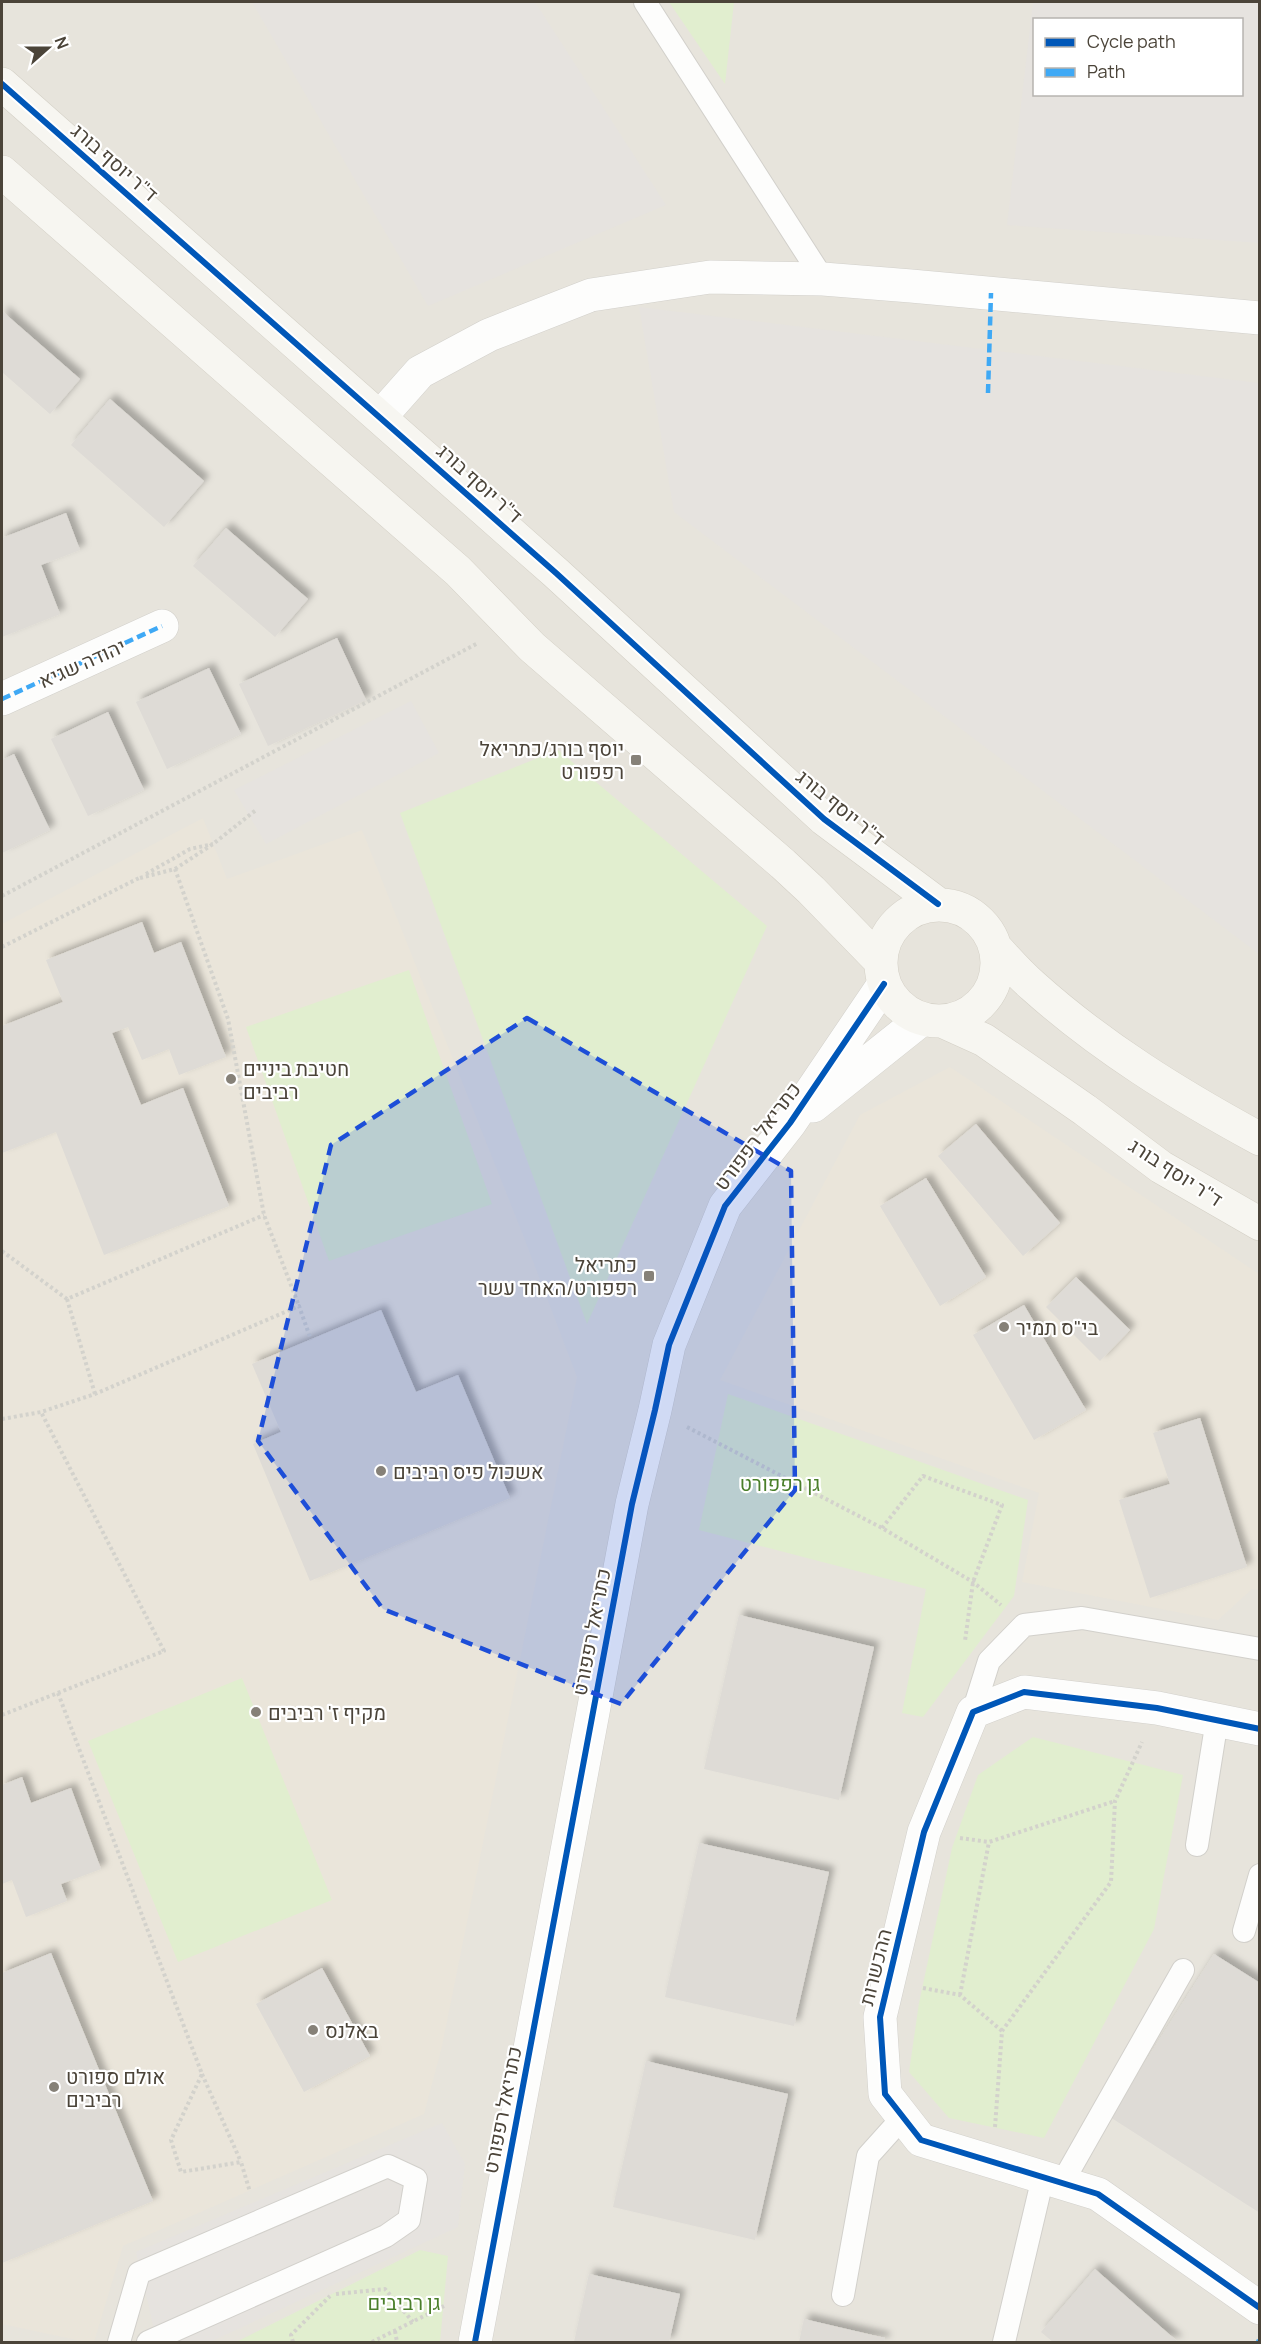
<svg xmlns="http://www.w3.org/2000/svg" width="1261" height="2344" font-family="Manrope,Heebo,sans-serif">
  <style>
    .residential { fill: #e7e4dc; fill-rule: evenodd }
    .education { fill: #eae5da }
    .green { fill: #e1eecf }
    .parking { fill: #e6e3df; fill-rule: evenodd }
    .building { fill: #dedbd6; filter: url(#shadow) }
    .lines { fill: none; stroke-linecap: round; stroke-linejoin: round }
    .lane-casing { stroke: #d2d0cb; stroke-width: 24 }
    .street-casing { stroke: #d2d0cb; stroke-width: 34 }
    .secondary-casing { stroke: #d3cfc5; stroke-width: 34 }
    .path { stroke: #d3d2cc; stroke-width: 4; stroke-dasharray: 3 3; stroke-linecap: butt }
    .lane { stroke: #fdfdfc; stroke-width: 22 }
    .street { stroke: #fdfdfc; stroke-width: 33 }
    .secondary { stroke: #f7f6f1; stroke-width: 33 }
    .quiet { stroke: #3fa9f5; stroke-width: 4.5; stroke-dasharray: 9 4.5; stroke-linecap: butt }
    .cycleway-casing { stroke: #fff; stroke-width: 10 }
    .cycleway { stroke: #0057b8; stroke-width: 6 }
    .marked { fill: #1d4ed8; fill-opacity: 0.2; stroke: #1d4ed8; stroke-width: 4.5; stroke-dasharray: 12 8; stroke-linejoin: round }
    .poi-dot { fill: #868178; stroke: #fff; stroke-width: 2 }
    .labels { text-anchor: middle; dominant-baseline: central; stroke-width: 4.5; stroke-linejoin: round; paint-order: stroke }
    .street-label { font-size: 20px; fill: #4b4439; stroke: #fff }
    .poi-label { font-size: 20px; fill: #4b4439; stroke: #fff; text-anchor: start }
    .park-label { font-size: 20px; fill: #4a7f2a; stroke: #fff }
  </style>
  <defs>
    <filter id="shadow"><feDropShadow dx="5.5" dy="-5.5" stdDeviation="3" flood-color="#0004"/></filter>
  </defs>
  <rect width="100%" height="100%" fill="#f4f2ee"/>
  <!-- residential -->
  <path class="residential" d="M 2,2 L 1259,2 L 1259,2342 L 2,2342 ZM 1034,20 L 1242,20 L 1242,94 L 1034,94 Z"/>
  <!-- education -->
  <path class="education" d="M 203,818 L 227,879 L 362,830 L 523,1235 L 577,1377 L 442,2046 L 424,2114 L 123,2246 L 94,2342 L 86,2342 L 2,2324 L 2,924 Z
    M 950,1067 L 1259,1274 L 1259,1590 L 1252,1589 L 1218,1620 L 1022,1582 L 1039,1493 L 720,1380 L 860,1115 Z"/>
  <!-- green -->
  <path class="green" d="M 669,2 L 734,2 L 725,84 Z
    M 558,750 L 767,926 L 587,1324 L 400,813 Z
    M 409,970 L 492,1204 L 329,1261 L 246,1027 Z
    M 728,1394 L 1028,1500 L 1014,1596 L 923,1717 L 902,1713 L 926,1589 L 699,1530 Z
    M 242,1678 L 332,1900 L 178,1962 L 88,1741 Z
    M 1033,1737 L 1183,1775 L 1154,1929 L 1044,2138 L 949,2118 L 909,2072 L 919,2003 L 952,1848 L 978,1775 Z
    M 420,2250 L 448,2256 L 440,2342 L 236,2342 Z"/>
  <!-- parking -->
  <path class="parking" d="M 252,2 L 535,2 L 666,205 L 428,306 Z
    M 1033,2 L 1259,2 L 1259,243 L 1007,225 ZM 1034,20 L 1242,20 L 1242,94 L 1034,94 Z
    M 639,307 L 1259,383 L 1259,954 L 674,512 Z
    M 411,701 L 439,753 L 266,844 L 234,790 Z
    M 442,2123 L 465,2164 L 458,2227 L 210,2342 L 157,2342 L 136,2252 Z"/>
  <!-- building -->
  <path class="building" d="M 2,311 L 80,379 L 50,414 L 2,372 Z
    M 110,399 L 204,481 L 164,527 L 71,445 Z
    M 66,513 L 80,550 L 41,565 L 60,614 L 2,637 L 2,538 Z
    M 226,528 L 308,599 L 275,637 L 193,566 Z
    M 337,638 L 366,700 L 268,746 L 239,684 Z
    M 209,668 L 241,734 L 167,769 L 136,702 Z
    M 108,712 L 144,790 L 88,816 L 51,739 Z
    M 14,754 L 50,830 L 2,853 L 2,760 Z
    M 142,922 L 154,953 L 181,942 L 226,1057 L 179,1075 L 169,1049 L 142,1060 L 128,1027 L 112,1033 L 141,1105 L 183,1088 L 229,1206 L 104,1255 L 56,1132 L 2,1153 L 2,1026 L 63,1002 L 46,960 Z
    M 976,1124 L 1060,1223 L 1023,1256 L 938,1156 Z
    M 926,1178 L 986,1277 L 940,1306 L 880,1206 Z
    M 1076,1277 L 1130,1330 L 1100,1361 L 1046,1307 Z
    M 1024,1305 L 1086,1410 L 1034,1440 L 973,1335 Z
    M 381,1310 L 416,1392 L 458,1375 L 510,1498 L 310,1581 L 253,1444 L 281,1432 L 252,1364 Z
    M 1200,1418 L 1247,1567 L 1150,1598 L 1119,1500 L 1170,1484 L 1153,1433 Z
    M 739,1615 L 874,1647 L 839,1800 L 704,1769 Z
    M 22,1777 L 31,1803 L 71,1788 L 101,1869 L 61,1884 L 67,1901 L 26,1917 L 12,1880 L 2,1884 L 2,1785 Z
    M 699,1843 L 829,1872 L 794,2026 L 665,1997 Z
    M 51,1953 L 153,2201 L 2,2263 L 2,1973 Z
    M 1214,1954 L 1260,1983 L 1260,2213 L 1110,2117 Z
    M 322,1968 L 370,2056 L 304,2092 L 256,2004 Z
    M 646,2061 L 788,2094 L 755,2240 L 613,2207 Z
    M 1095,2269 L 1178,2342 L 1053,2342 L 1041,2332 Z
    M 589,2274 L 680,2294 L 669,2342 L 574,2342 Z
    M 804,2319 L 885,2338 L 884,2342 L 799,2342 Z"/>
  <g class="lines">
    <defs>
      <path id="lane" d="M 645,2 L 823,279
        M 973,1712 L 989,1661 L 1024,1625 L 1082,1618 L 1260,1649
        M 1197,1845 L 1217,1720
        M 1244,1931 L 1260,1875
        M 1062,2183 L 1183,1970
        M 843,2295 L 868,2156 L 903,2117
        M 119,2342 L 139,2273 L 388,2166 L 416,2179 L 409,2220 L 386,2236 L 148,2342
        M 1004,2342 L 1043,2177"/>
      <path id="street" d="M 381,416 L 420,372 L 489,335 L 591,295 L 710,277 L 823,279 L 911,286 L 1260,318
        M 2,699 L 162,626
        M 813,1106 L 922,1019
        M 1260,1729 L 1157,1708 L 1024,1692 L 973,1712 L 924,1832 L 880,2017 L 885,2094 L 921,2140 L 1098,2194 L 1260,2308
        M 475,2342 L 632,1504 L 655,1410 L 669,1345 L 725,1206 L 790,1123 L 884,984"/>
      <path id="secondary" d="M 2,84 L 556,573 L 824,819 L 938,904
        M 2,172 L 458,571 L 532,647 L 783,864 L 811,890 L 880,961
        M881 963a58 58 0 1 1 116 0a58 58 0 1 1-116 0Z
        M 995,947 C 1007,960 1019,974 1033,986 C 1101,1047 1179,1095 1260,1139
        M 942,1021 L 984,1040 L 1085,1110 L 1161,1167 L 1260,1224"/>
    </defs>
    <!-- lane casing -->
    <use href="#lane" class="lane-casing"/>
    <!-- street casing -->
    <use href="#street" class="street-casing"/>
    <!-- secondary casing -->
    <use href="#secondary" class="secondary-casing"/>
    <!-- path -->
    <path class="path" d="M 175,869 L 213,844 L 256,810
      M 146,874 L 190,849 L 213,844
      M 140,878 L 175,869 L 228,1019 L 264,1215 L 299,1306
      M 2,896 L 478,643
      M 2,947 L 139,878
      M 2,1251 L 67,1299 L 264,1215
      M 67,1299 L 95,1394
      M 2,1419 L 41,1412 L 95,1394 L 299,1306 L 311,1340
      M 687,1427 L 882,1528 L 973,1582 L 1001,1605
      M 882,1528 L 923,1476 L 1002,1505 L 973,1582 L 965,1641
      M 58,1693 L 202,2074 L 171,2140 L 181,2172 L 241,2162 L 250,2192
      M 2,1715 L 164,1651 L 41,1412
      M 960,1838 L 989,1842 L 1115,1801
      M 923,1988 L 960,1995 L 1002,2031
      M 960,1995 L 989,1842
      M 202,2074 L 241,2162
      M 995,2127 L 1002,2031 L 1111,1882 L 1115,1801 L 1142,1742
      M 336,2294 L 385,2289 L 413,2322
      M 395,2331 L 397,2342
      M 293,2342 L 291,2335 L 330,2296
      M 372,2342 L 444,2306"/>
    <!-- lane -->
    <use href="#lane" class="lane"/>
    <!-- street -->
    <use href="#street" class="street"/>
    <!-- secondary -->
    <use href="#secondary" class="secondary"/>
    <!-- quiet -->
    <path class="quiet" d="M 988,393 L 991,293
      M 2,699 L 162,626
      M 1258,2342 L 1259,2340"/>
    <defs>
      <path id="cycleway" d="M 2,84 L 556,573 L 824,819 L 938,904
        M 1260,1729 L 1157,1708 L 1024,1692 L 973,1712 L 924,1832 L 880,2017 L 885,2094 L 921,2140 L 1098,2194 L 1260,2308
        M 475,2342 L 632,1504 L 655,1410 L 669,1345 L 725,1206 L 790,1123 L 884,984"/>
    </defs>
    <!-- cycleway casing -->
    <use href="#cycleway" class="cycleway-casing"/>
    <!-- cycleway -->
    <use href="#cycleway" class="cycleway"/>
  </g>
  <!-- marked area -->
  <path class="marked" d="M 527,1018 L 791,1171 L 795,1490 L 621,1704 L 383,1609 L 258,1441 L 331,1145 Z"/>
  <!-- markers -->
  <g class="poi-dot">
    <rect x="630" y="754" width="12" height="12" rx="3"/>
    <circle cx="231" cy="1079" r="6"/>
    <rect x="643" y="1270" width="12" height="12" rx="3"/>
    <circle cx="1004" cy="1327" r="6"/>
    <circle cx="381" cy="1471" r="6"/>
    <circle cx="256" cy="1712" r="6"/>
    <circle cx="313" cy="2030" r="6"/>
    <circle cx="54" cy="2087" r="6"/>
  </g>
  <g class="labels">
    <!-- street labels -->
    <g class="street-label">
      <text transform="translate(115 162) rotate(41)">ד"ר יוסף בורג</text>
      <text transform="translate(480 483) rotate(42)">ד"ר יוסף בורג</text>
      <text transform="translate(82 663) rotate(-24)">יהודה שגיא</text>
      <text transform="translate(841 807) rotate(39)">ד"ר יוסף בורג</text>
      <text transform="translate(757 1136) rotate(-53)">כתריאל רפפורט</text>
      <text transform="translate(1176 1172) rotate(33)">ד"ר יוסף בורג</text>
      <text transform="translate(591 1632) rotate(-79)">כתריאל רפפורט</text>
      <text transform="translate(875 1967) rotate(-76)">ההכשרות</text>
      <text transform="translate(502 2110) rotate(-79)">כתריאל רפפורט</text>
    </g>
    <!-- poi labels -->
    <g class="poi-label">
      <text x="624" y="748" text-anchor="end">יוסף בורג/כתריאל<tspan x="624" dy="23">רפפורט</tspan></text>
      <text x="243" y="1068">חטיבת ביניים<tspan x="243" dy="23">רביבים</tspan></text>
      <text x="637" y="1264" text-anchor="end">כתריאל<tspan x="637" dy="23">רפפורט/האחד עשר</tspan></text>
      <text x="1016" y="1327">בי"ס תמיר</text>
      <text x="393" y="1471">אשכול פיס רביבים</text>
      <text x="268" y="1712">מקיף ז' רביבים</text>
      <text x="325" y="2030">באלנס</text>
      <text x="66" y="2076">אולם ספורט<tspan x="66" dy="23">רביבים</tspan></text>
    </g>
    <!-- park labels -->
    <g class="park-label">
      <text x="780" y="1483">גן רפפורט</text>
      <text x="404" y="2302">גן רביבים</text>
    </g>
  </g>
  <!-- border -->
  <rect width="1261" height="2344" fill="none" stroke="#4b4439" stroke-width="6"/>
  <!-- legend -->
  <rect x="1033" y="18" width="210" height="78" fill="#ffffff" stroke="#b7b4b0" stroke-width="1.5"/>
  <rect x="1045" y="38" width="30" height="9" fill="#0057b8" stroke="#b7b4b0" stroke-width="1.5"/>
  <text x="1087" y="48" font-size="18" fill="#4b4439">Cycle path</text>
  <rect x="1045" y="68" width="30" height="9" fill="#3fa9f5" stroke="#b7b4b0" stroke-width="1.5"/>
  <text x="1087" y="78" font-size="18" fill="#4b4439">Path</text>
  <!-- north arrow -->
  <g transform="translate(48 48) rotate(69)" stroke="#ffffff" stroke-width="4.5" paint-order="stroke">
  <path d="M0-4.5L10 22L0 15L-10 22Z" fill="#4b4439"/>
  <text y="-9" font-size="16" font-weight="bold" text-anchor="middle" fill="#4b4439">N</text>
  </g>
</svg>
